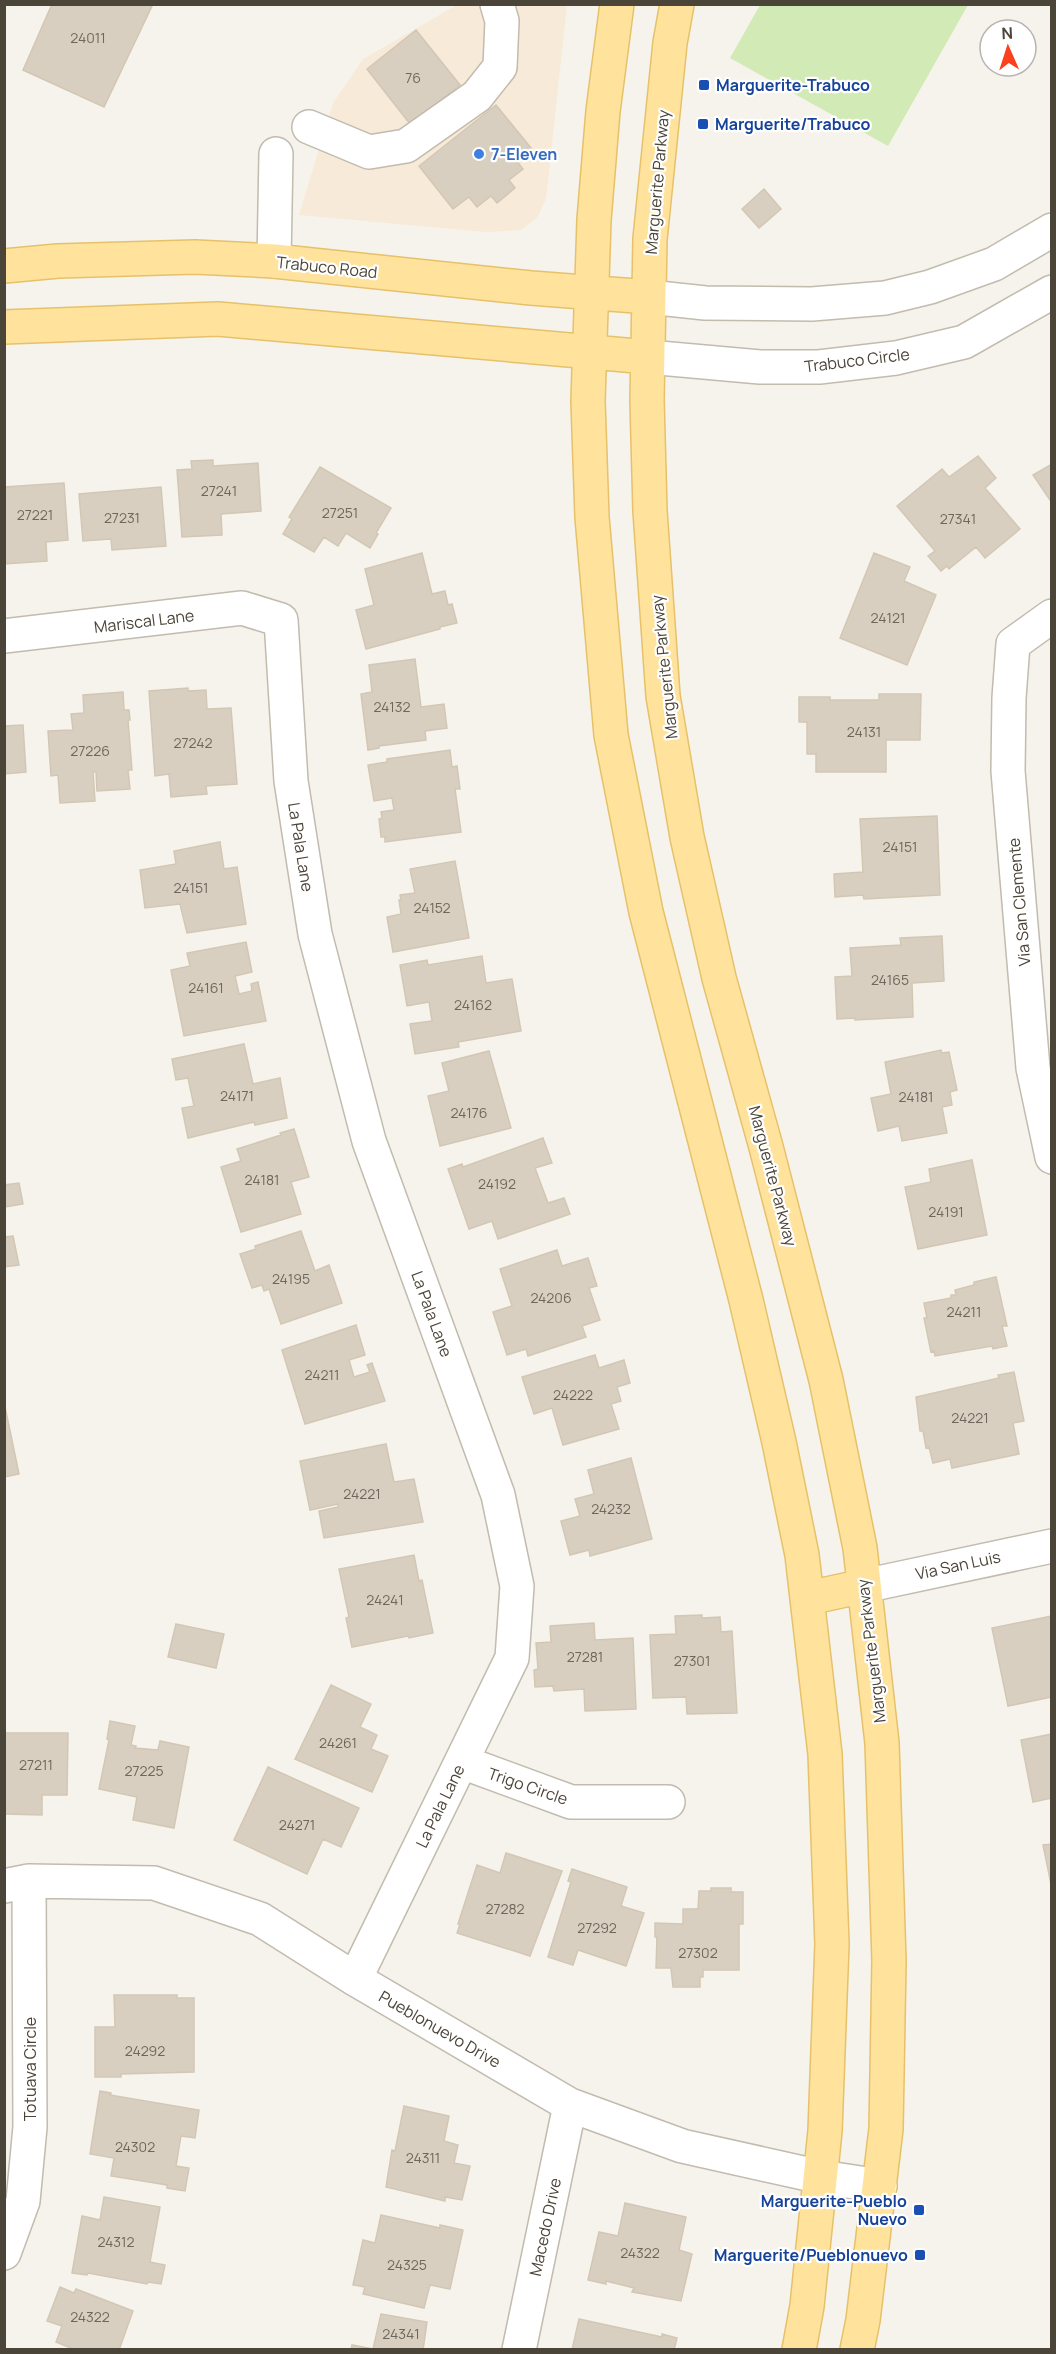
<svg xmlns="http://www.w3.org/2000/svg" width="1056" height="2354" font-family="Manrope,sans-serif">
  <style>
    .commercial { fill: #f7ead8 }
    .green { fill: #d2eab5 }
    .building { fill: #d8cfc1; stroke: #d3c7b4; stroke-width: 1.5 }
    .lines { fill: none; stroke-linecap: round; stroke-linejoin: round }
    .minor-casing { stroke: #c2bbae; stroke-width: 36 }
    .major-casing { stroke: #e6c16a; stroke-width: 36 }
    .minor { stroke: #fff; stroke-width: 33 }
    .major { stroke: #ffe39c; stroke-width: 33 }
    .transit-dot { fill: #1a4fb4; stroke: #fff; stroke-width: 2 }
    .shop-dot { fill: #3f7fe0; stroke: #fff; stroke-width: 2 }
    .labels { text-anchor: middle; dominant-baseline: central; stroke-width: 4.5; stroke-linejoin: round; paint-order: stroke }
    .number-label { font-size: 14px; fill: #6e675b }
    .transit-label { font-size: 16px; font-weight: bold; fill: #164399; stroke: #fff; text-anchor: start }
    .shop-label { font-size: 16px; font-weight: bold; fill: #366cbe; stroke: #fff; text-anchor: start }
    .street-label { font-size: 16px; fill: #4b4439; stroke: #fff }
  </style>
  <rect width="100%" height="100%" fill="#f6f3ec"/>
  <!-- commercial -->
  <path class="commercial" d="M 457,5 L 567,5 L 546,199 L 537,218 L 521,230 L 487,232 L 299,215 L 333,103 L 363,59 Z"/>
  <!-- green -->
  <path class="green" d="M 760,5 L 760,4 L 968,5 L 888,146 L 730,58 Z"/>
  <!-- building -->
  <path class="building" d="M 52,4 L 153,4 L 104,107 L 23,70 Z
    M 416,30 L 460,85 L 410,124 L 367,69 Z
    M 496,105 L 531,148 L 516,160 L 523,169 L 509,180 L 515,188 L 497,203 L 491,196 L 477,207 L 469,197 L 453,209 L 419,166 Z
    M 764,189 L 781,209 L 759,228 L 742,209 Z
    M 978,456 L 996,478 L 985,488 L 1020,529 L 985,558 L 976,547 L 949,569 L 947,566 L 941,571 L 928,556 L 935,551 L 897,506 L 942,469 L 949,477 Z
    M 213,460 L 213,466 L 258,463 L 261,511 L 221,514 L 222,535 L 182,537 L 177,470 L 192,469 L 191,461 Z
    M 1052,464 L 1052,503 L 1033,475 Z
    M 320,467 L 391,508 L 376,533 L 378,534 L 370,548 L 346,533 L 338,546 L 324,537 L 314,552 L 283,534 L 292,519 L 289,517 Z
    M 64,483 L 68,540 L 46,542 L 47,561 L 4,564 L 4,487 Z
    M 161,487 L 166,546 L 112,550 L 111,539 L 83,541 L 79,494 Z
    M 422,553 L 432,594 L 445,591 L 448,605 L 452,604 L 457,623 L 440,627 L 440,629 L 366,649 L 356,610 L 374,605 L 365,569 Z
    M 874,553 L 910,567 L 904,581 L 936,595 L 907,665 L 840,638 Z
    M 415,659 L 421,707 L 444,704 L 447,728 L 425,731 L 426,740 L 379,746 L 379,748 L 368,750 L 361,694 L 372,692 L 369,665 Z
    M 188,688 L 188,691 L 206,690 L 207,709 L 231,708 L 237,784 L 206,786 L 207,794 L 171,797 L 169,774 L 155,776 L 149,691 Z
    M 123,692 L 124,710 L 129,710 L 130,720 L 128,720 L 132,770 L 128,770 L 130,789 L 97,791 L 96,772 L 93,772 L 95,801 L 60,803 L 58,775 L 51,776 L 48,731 L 73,730 L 71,714 L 84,713 L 83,695 Z
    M 879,694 L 921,694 L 920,740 L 886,740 L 886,772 L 816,772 L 816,754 L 807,754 L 807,722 L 799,722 L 799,697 L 830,697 L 830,700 L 879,700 Z
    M 23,725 L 26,772 L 4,774 L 4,726 Z
    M 450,750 L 452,767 L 457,766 L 460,789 L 455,789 L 461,832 L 385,842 L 385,837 L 381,837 L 379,819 L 382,818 L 381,812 L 394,810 L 392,798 L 374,801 L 368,765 L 387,762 L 387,759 Z
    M 937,816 L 940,895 L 864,899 L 863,895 L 835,897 L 834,874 L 863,872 L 860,819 Z
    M 220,842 L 224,869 L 237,867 L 246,924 L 187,933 L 180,904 L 145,908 L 140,870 L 176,864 L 174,851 Z
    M 455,861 L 469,938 L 393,952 L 387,917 L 401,914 L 399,900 L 401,900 L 400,895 L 415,893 L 410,869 Z
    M 942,936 L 944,981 L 912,983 L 913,1017 L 855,1020 L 855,1018 L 837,1019 L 835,977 L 852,976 L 850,948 L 901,945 L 900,938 Z
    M 246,942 L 252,972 L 235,976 L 239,994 L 252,991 L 251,984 L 258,982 L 266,1021 L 184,1036 L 171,970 L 190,966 L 187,953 Z
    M 482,956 L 486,983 L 512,979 L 521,1031 L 458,1042 L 459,1047 L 415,1054 L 410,1024 L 432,1021 L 429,1002 L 407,1006 L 400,965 L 427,960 L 428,965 Z
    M 244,1044 L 253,1084 L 280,1078 L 287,1118 L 255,1125 L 254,1122 L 188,1138 L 182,1108 L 194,1106 L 188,1078 L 176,1080 L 172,1059 Z
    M 941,1050 L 942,1053 L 949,1052 L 957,1090 L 950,1092 L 952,1105 L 942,1107 L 947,1133 L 902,1141 L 899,1126 L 878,1131 L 871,1098 L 891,1094 L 885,1062 Z
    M 489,1051 L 511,1128 L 440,1146 L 428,1096 L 449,1091 L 442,1063 Z
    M 294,1129 L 309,1177 L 291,1182 L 301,1214 L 241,1232 L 221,1167 L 241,1161 L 237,1149 L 281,1135 L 280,1133 Z
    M 543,1138 L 552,1163 L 535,1168 L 548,1203 L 564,1198 L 570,1214 L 498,1239 L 492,1221 L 469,1229 L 448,1169 L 462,1164 L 463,1167 Z
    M 972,1160 L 987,1235 L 918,1249 L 905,1187 L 931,1182 L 929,1169 Z
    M 19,1183 L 23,1204 L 4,1207 L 4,1185 Z
    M 301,1231 L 315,1271 L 329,1265 L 342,1303 L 281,1324 L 269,1289 L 264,1291 L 262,1285 L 252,1288 L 240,1254 L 256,1249 L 255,1246 Z
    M 13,1236 L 19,1265 L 4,1267 L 4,1237 Z
    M 557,1250 L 562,1266 L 588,1258 L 597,1286 L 589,1288 L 600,1320 L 582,1326 L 586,1337 L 528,1356 L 526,1349 L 507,1355 L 493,1312 L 512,1306 L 500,1269 Z
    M 996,1277 L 1007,1326 L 1002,1326 L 1007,1346 L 993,1349 L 992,1346 L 935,1356 L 934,1351 L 931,1352 L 924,1318 L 927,1318 L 924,1303 L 951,1298 L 951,1295 L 956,1295 L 955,1290 L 974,1285 L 974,1282 Z
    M 356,1325 L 365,1355 L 349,1360 L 354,1377 L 370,1372 L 367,1365 L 372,1363 L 385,1401 L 305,1424 L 282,1350 Z
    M 595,1355 L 599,1368 L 624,1360 L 630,1383 L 617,1387 L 621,1401 L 611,1404 L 619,1429 L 563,1445 L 552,1408 L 534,1414 L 522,1377 Z
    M 1014,1372 L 1024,1421 L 1013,1423 L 1019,1454 L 952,1468 L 950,1459 L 933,1463 L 929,1447 L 926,1448 L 923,1431 L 920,1431 L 916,1397 L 999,1378 L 998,1375 Z
    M 4,1402 L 19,1474 L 4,1477 Z
    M 386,1444 L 394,1482 L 414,1479 L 423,1522 L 324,1538 L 319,1511 L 338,1507 L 338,1504 L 310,1510 L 300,1461 Z
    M 631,1458 L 652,1539 L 590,1556 L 589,1550 L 570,1555 L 561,1521 L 580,1516 L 575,1499 L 594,1494 L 588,1470 Z
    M 414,1555 L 419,1581 L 422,1580 L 433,1633 L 409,1638 L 408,1636 L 352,1647 L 346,1618 L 349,1617 L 339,1569 Z
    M 702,1615 L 702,1618 L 720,1617 L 721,1632 L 732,1631 L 737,1713 L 687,1714 L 686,1697 L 653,1698 L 650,1635 L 676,1634 L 675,1616 Z
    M 1052,1616 L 1052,1697 L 1008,1706 L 992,1628 Z
    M 594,1623 L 595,1640 L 633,1638 L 636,1709 L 585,1711 L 584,1689 L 554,1691 L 553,1686 L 535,1687 L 534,1670 L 538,1669 L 536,1643 L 551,1642 L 550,1626 Z
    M 176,1624 L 224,1634 L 216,1668 L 168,1657 Z
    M 331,1685 L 371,1704 L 360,1727 L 377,1735 L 371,1749 L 388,1756 L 372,1792 L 295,1759 Z
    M 110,1721 L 135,1726 L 131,1745 L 136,1746 L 135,1748 L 158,1750 L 160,1741 L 189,1747 L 174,1828 L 133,1820 L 137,1797 L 99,1789 L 109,1740 L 107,1739 Z
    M 4,1733 L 68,1733 L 67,1795 L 42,1795 L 42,1815 L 4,1814 Z
    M 1052,1734 L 1052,1798 L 1033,1802 L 1021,1740 Z
    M 268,1767 L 359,1808 L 341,1847 L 323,1839 L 307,1874 L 234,1840 Z
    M 1052,1844 L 1052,1889 L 1043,1845 Z
    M 506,1853 L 562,1871 L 530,1956 L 457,1933 L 460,1924 L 458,1924 L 477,1865 L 500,1873 Z
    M 572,1869 L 627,1887 L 621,1906 L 644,1913 L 626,1966 L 578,1950 L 573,1965 L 548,1957 L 571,1882 L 568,1881 Z
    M 711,1888 L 731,1888 L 731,1892 L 743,1892 L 743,1924 L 739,1924 L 739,1970 L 703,1970 L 703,1977 L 700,1977 L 700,1987 L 673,1987 L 671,1968 L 656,1968 L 657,1937 L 655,1937 L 655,1923 L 683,1924 L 683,1909 L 698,1909 L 699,1891 L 711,1891 Z
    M 114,1995 L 177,1995 L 177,1998 L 194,1998 L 194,2072 L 121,2074 L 121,2077 L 95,2077 L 95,2027 L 115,2027 Z
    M 100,2091 L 111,2093 L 110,2095 L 199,2110 L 195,2138 L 181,2136 L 176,2166 L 189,2168 L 185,2191 L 167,2188 L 167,2185 L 111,2176 L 114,2158 L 90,2154 Z
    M 404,2106 L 449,2116 L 444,2141 L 458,2145 L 454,2163 L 470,2166 L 462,2200 L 445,2197 L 445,2201 L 386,2187 L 392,2150 L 395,2151 Z
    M 104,2197 L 160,2207 L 150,2262 L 165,2265 L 161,2284 L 148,2282 L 147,2284 L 88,2273 L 87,2275 L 72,2273 L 82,2216 L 100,2220 Z
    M 625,2203 L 686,2217 L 679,2250 L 692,2254 L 681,2301 L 632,2292 L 634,2288 L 606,2281 L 606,2284 L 588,2280 L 599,2232 L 618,2236 Z
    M 381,2215 L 440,2228 L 440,2225 L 463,2230 L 450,2289 L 430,2285 L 424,2308 L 363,2294 L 365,2287 L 353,2285 L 363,2240 L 375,2243 Z
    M 60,2287 L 74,2293 L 76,2289 L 133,2311 L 119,2350 L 70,2350 L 71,2348 L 56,2342 L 62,2326 L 47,2321 Z
    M 381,2314 L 427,2322 L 423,2350 L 351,2350 L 352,2345 L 373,2349 Z
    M 579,2319 L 662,2337 L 662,2334 L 677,2338 L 674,2350 L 572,2350 Z"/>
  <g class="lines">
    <defs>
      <path id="minor" d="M 309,127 L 369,152 L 406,146 L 477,96 L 500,67 L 502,21 L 497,4
        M 274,261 L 276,154
        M 649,297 L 705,303 L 812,304 L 885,298 L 930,287 L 994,264 L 1052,230
        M 648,357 L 760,367 L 819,367 L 896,358 L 964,342 L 1052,292
        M 1052,616 L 1013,644 L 1009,698 L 1008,771 L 1033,1068 L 1052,1157
        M 4,636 L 242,608 L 281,620 L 291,781 L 315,934 L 369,1141 L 498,1495 L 517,1586 L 512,1658 L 355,1979
        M 864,1586 L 1052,1546
        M 462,1762 L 571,1802 L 668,1802
        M 4,1886 L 29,1881 L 154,1883 L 260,1919 L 355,1979 L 570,2105 L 682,2146 L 821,2177 L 880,2186
        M 4,2253 L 23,2201 L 30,2127 L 29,1881
        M 519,2350 L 570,2105"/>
      <path id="major" d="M 617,4 L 603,111 L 594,220 L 588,401 L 592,517 L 611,735 L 646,912 L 746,1300 L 779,1442 L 802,1555 L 825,1754 L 832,1944 L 825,2131 L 807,2306 L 799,2350
        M 677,4 L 670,43 L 650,239 L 647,400 L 650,511 L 663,696 L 687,837 L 719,978 L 766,1147 L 826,1380 L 860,1548 L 882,1743 L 889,1961 L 886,2129 L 863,2320 L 857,2350
        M 4,266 L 58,261 L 195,257 L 274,261 L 531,288 L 649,297
        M 4,327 L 218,319 L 648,357
        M 808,1598 L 864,1586"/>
    </defs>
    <!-- minor casing -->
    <use href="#minor" class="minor-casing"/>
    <!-- major casing -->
    <use href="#major" class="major-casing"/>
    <!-- minor -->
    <use href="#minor" class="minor"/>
    <!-- major -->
    <use href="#major" class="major"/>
  </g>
  <!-- markers -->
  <g class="transit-dot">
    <rect x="698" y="79" width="12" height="12" rx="3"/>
    <rect x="697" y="118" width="12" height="12" rx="3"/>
    <rect x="913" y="2204" width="12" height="12" rx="3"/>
    <rect x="914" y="2249" width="12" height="12" rx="3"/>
  </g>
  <circle class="shop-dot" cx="479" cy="154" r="6"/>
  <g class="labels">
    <!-- number labels -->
    <g class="number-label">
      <text x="88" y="37">24011</text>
      <text x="413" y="77">76</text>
      <text x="219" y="490">27241</text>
      <text x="340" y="512">27251</text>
      <text x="35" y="514">27221</text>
      <text x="122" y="517">27231</text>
      <text x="958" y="518">27341</text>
      <text x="888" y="617">24121</text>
      <text x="392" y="706">24132</text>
      <text x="864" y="731">24131</text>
      <text x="193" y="742">27242</text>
      <text x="90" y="750">27226</text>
      <text x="900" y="846">24151</text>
      <text x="191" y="887">24151</text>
      <text x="432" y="907">24152</text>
      <text x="890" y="979">24165</text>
      <text x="206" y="987">24161</text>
      <text x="473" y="1004">24162</text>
      <text x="237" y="1095">24171</text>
      <text x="916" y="1096">24181</text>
      <text x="469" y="1112">24176</text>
      <text x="262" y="1179">24181</text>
      <text x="497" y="1183">24192</text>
      <text x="946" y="1211">24191</text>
      <text x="291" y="1278">24195</text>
      <text x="551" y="1297">24206</text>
      <text x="964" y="1311">24211</text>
      <text x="322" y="1374">24211</text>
      <text x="573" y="1394">24222</text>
      <text x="970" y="1417">24221</text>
      <text x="362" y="1493">24221</text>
      <text x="611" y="1508">24232</text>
      <text x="385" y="1599">24241</text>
      <text x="585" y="1656">27281</text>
      <text x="692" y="1660">27301</text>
      <text x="338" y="1742">24261</text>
      <text x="36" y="1764">27211</text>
      <text x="144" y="1770">27225</text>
      <text x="297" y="1824">24271</text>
      <text x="505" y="1908">27282</text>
      <text x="597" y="1927">27292</text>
      <text x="698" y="1952">27302</text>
      <text x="145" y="2050">24292</text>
      <text x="135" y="2146">24302</text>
      <text x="423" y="2157">24311</text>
      <text x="116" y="2241">24312</text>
      <text x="640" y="2252">24322</text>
      <text x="407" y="2264">24325</text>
      <text x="90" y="2316">24322</text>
      <text x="401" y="2333">24341</text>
    </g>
    <!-- transit labels -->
    <g class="transit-label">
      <text x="716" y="85">Marguerite-Trabuco</text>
      <text x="715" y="124">Marguerite/Trabuco</text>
      <text x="907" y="2201" text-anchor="end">Marguerite-Pueblo<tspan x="907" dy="18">Nuevo</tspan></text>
      <text x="908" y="2255" text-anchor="end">Marguerite/Pueblonuevo</text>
    </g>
    <!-- shop labels -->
    <g class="shop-label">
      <text x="491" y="154">7-Eleven</text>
    </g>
    <!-- street labels -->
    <g class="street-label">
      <text transform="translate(657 182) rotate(-85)">Marguerite Parkway</text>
      <text transform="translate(327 267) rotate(6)">Trabuco Road</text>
      <text transform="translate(857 360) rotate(-7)">Trabuco Circle</text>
      <text transform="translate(144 621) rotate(-7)">Mariscal Lane</text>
      <text transform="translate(664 667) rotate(-96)">Marguerite Parkway</text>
      <text transform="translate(301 847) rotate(81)">La Pala Lane</text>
      <text transform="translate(1019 902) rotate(-95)">Via San Clemente</text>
      <text transform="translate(773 1176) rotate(75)">Marguerite Parkway</text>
      <text transform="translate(432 1314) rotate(70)">La Pala Lane</text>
      <text transform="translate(958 1565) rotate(-12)">Via San Luis</text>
      <text transform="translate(871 1651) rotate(-97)">Marguerite Parkway</text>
      <text transform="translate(528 1786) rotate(19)">Trigo Circle</text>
      <text transform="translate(440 1806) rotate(-64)">La Pala Lane</text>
      <text transform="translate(440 2029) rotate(30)">Pueblonuevo Drive</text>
      <text transform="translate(30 2069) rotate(-90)">Totuava Circle</text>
      <text transform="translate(545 2227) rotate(-78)">Macedo Drive</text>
    </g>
  </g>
  <!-- border -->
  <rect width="1056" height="2354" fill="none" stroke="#4b4439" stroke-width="12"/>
  <!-- north arrow -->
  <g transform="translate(1008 48) rotate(357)"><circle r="28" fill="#ffffff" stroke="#b7b4b0" stroke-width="1.5"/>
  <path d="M0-4.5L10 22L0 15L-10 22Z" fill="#fc3f1d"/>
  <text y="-9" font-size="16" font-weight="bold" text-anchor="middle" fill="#4b4439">N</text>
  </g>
</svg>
